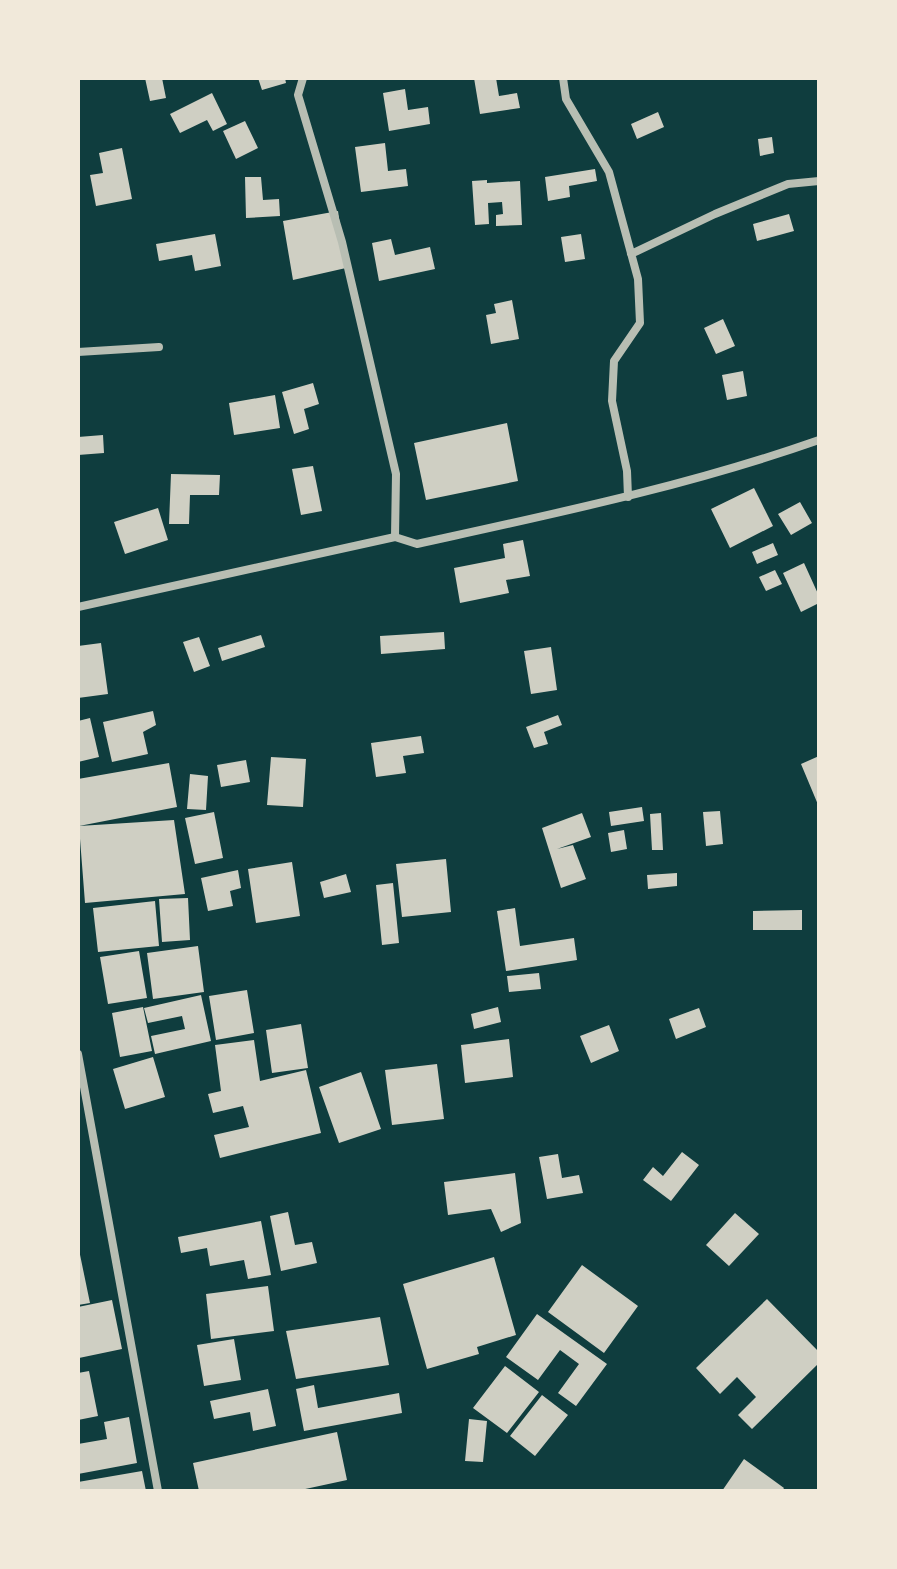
<svg xmlns="http://www.w3.org/2000/svg" width="897" height="1569" font-family="'IBM Plex Sans',sans-serif">
  <style>
    .building { fill: #cfcfc3 }
    .lines { fill: none; stroke-linecap: round; stroke-linejoin: round }
    .minor { stroke: #b8beb3; stroke-width: 8 }
  </style>
  <rect width="100%" height="100%" fill="#0f3d3e"/>
  <!-- building -->
  <path class="building" d="M 145,78 L 162,78 L 166,98 L 150,101 Z
    M 258,78 L 285,78 L 286,83 L 262,90 Z
    M 474,78 L 496,78 L 499,96 L 517,93 L 520,108 L 480,114 Z
    M 405,89 L 408,110 L 428,107 L 430,124 L 389,131 L 383,93 Z
    M 212,93 L 227,124 L 213,131 L 207,120 L 180,133 L 170,114 Z
    M 658,112 L 664,127 L 637,139 L 631,124 Z
    M 245,121 L 258,148 L 236,159 L 223,131 Z
    M 772,137 L 774,153 L 760,156 L 758,139 Z
    M 385,143 L 388,171 L 406,169 L 408,186 L 361,192 L 355,147 Z
    M 122,148 L 132,199 L 96,206 L 90,175 L 103,173 L 99,153 Z
    M 595,169 L 597,181 L 569,186 L 570,197 L 548,201 L 545,177 Z
    M 245,177 L 261,177 L 263,200 L 279,199 L 280,216 L 246,218 Z
    M 487,180 L 487,183 L 520,181 L 522,225 L 496,226 L 496,215 L 503,214 L 502,202 L 488,203 L 489,224 L 475,225 L 472,181 Z
    M 338,211 L 346,268 L 293,280 L 283,221 Z
    M 789,214 L 794,231 L 757,241 L 753,224 Z
    M 215,234 L 221,266 L 195,271 L 192,255 L 159,261 L 156,244 Z
    M 581,234 L 585,259 L 565,262 L 561,237 Z
    M 391,239 L 395,255 L 430,247 L 435,269 L 379,281 L 372,243 Z
    M 512,300 L 519,339 L 491,344 L 486,315 L 496,313 L 494,304 Z
    M 723,319 L 735,346 L 716,354 L 704,328 Z
    M 743,371 L 747,396 L 727,400 L 722,375 Z
    M 313,383 L 319,404 L 304,409 L 309,429 L 294,434 L 282,392 Z
    M 275,395 L 280,428 L 234,435 L 229,403 Z
    M 507,423 L 518,481 L 426,500 L 414,443 Z
    M 103,435 L 104,453 L 78,455 L 78,437 Z
    M 313,466 L 322,511 L 301,515 L 292,469 Z
    M 171,474 L 220,475 L 219,495 L 190,495 L 189,524 L 169,524 Z
    M 754,488 L 773,526 L 730,548 L 711,509 Z
    M 800,502 L 812,523 L 791,535 L 778,514 Z
    M 158,508 L 168,540 L 125,554 L 114,522 Z
    M 523,540 L 530,576 L 506,580 L 509,593 L 460,603 L 454,568 L 505,558 L 503,544 Z
    M 773,543 L 778,555 L 757,564 L 752,552 Z
    M 804,563 L 819,596 L 819,603 L 801,612 L 783,573 Z
    M 775,570 L 782,584 L 766,591 L 759,577 Z
    M 444,632 L 445,649 L 381,654 L 380,636 Z
    M 261,635 L 265,647 L 222,661 L 218,648 Z
    M 199,637 L 210,666 L 194,672 L 183,642 Z
    M 101,643 L 108,694 L 78,698 L 78,646 Z
    M 551,647 L 557,690 L 531,694 L 524,651 Z
    M 153,711 L 156,725 L 143,732 L 148,754 L 112,762 L 103,722 Z
    M 558,715 L 562,725 L 544,732 L 548,744 L 534,748 L 526,727 Z
    M 90,718 L 99,757 L 78,762 L 78,721 Z
    M 421,736 L 424,753 L 403,756 L 406,773 L 376,777 L 371,743 Z
    M 819,756 L 819,807 L 801,764 Z
    M 271,757 L 306,759 L 303,807 L 267,805 Z
    M 246,760 L 250,782 L 221,787 L 217,765 Z
    M 169,763 L 177,807 L 79,826 L 78,779 Z
    M 190,774 L 208,776 L 206,810 L 187,809 Z
    M 642,807 L 644,821 L 611,826 L 609,812 Z
    M 720,811 L 723,844 L 706,846 L 703,812 Z
    M 214,812 L 223,858 L 195,864 L 185,818 Z
    M 582,813 L 591,837 L 557,849 L 573,845 L 586,879 L 561,888 L 542,828 Z
    M 661,813 L 663,850 L 652,850 L 650,814 Z
    M 174,820 L 185,894 L 85,903 L 79,826 Z
    M 624,830 L 627,849 L 611,852 L 608,833 Z
    M 446,859 L 451,912 L 402,917 L 396,864 Z
    M 292,862 L 300,916 L 256,923 L 248,869 Z
    M 238,870 L 241,888 L 230,891 L 233,906 L 208,911 L 201,878 Z
    M 677,873 L 677,886 L 648,889 L 647,875 Z
    M 346,874 L 351,892 L 324,898 L 320,882 Z
    M 393,883 L 399,943 L 382,945 L 376,885 Z
    M 188,898 L 190,940 L 162,942 L 159,899 Z
    M 155,901 L 159,946 L 98,952 L 93,908 Z
    M 515,908 L 520,946 L 574,938 L 577,960 L 506,971 L 497,911 Z
    M 802,910 L 802,930 L 753,930 L 753,911 Z
    M 198,946 L 204,992 L 153,999 L 147,953 Z
    M 139,951 L 147,998 L 108,1004 L 100,957 Z
    M 539,973 L 541,989 L 509,992 L 507,976 Z
    M 247,990 L 254,1033 L 216,1040 L 209,996 Z
    M 201,995 L 211,1041 L 155,1054 L 151,1036 L 185,1029 L 182,1016 L 148,1023 L 144,1008 Z
    M 143,1007 L 152,1051 L 120,1057 L 112,1013 Z
    M 498,1007 L 501,1022 L 474,1029 L 471,1014 Z
    M 699,1008 L 706,1027 L 676,1039 L 669,1019 Z
    M 301,1024 L 308,1068 L 272,1073 L 266,1030 Z
    M 609,1025 L 619,1051 L 591,1063 L 580,1036 Z
    M 509,1039 L 513,1077 L 465,1083 L 461,1045 Z
    M 254,1040 L 260,1081 L 306,1070 L 321,1133 L 220,1158 L 214,1135 L 249,1127 L 243,1106 L 213,1113 L 208,1094 L 221,1091 L 215,1045 Z
    M 153,1057 L 165,1097 L 125,1109 L 113,1069 Z
    M 437,1064 L 444,1119 L 392,1125 L 385,1070 Z
    M 361,1072 L 381,1129 L 339,1143 L 319,1087 Z
    M 682,1152 L 699,1165 L 671,1201 L 643,1180 L 653,1167 L 663,1176 Z
    M 558,1154 L 562,1178 L 579,1175 L 583,1193 L 547,1199 L 539,1157 Z
    M 515,1173 L 521,1223 L 501,1232 L 491,1209 L 448,1215 L 444,1182 Z
    M 288,1212 L 295,1245 L 312,1242 L 317,1263 L 281,1271 L 270,1216 Z
    M 735,1213 L 759,1234 L 729,1266 L 706,1245 Z
    M 261,1221 L 271,1275 L 248,1279 L 244,1260 L 210,1266 L 207,1248 L 181,1253 L 178,1237 Z
    M 78,1245 L 90,1303 L 78,1305 Z
    M 494,1257 L 516,1335 L 477,1347 L 479,1354 L 427,1369 L 403,1284 Z
    M 582,1265 L 638,1306 L 604,1353 L 548,1312 Z
    M 268,1286 L 274,1331 L 211,1339 L 206,1294 Z
    M 767,1299 L 819,1352 L 819,1363 L 752,1429 L 738,1415 L 756,1397 L 737,1377 L 720,1394 L 696,1368 Z
    M 112,1300 L 122,1349 L 79,1358 L 78,1307 Z
    M 537,1314 L 607,1364 L 576,1406 L 558,1393 L 579,1364 L 560,1350 L 538,1380 L 506,1357 Z
    M 380,1317 L 389,1365 L 296,1379 L 286,1331 Z
    M 234,1339 L 241,1380 L 204,1386 L 197,1345 Z
    M 505,1366 L 539,1392 L 507,1433 L 473,1408 Z
    M 89,1371 L 98,1416 L 78,1420 L 78,1373 Z
    M 314,1385 L 318,1408 L 399,1393 L 402,1413 L 304,1431 L 296,1389 Z
    M 268,1389 L 276,1426 L 253,1431 L 250,1412 L 214,1419 L 210,1401 Z
    M 542,1395 L 568,1415 L 535,1456 L 510,1436 Z
    M 129,1417 L 137,1463 L 78,1474 L 78,1444 L 107,1439 L 104,1422 Z
    M 469,1419 L 487,1421 L 483,1462 L 465,1461 Z
    M 337,1432 L 347,1480 L 296,1491 L 199,1491 L 193,1463 Z
    M 744,1459 L 784,1488 L 782,1491 L 722,1491 Z
    M 142,1471 L 146,1491 L 78,1491 L 78,1482 Z"/>
  <g class="lines">
    <!-- minor -->
    <path class="minor" d="M 303,78 L 298,95 L 342,242 L 396,474 L 395,537
      M 563,78 L 566,99 L 609,172 L 638,279 L 640,323 L 614,361 L 612,401 L 627,471 L 628,497
      M 631,254 L 715,214 L 788,184 L 819,181
      M 78,352 L 159,347
      M 78,607 L 395,537 L 417,544 C 553,514 688,486 819,440
      M 78,1054 L 158,1491"/>
  </g>
  <!-- border -->
  <rect width="897" height="1569" fill="none" stroke="#f1e9da" stroke-width="160"/>
</svg>
